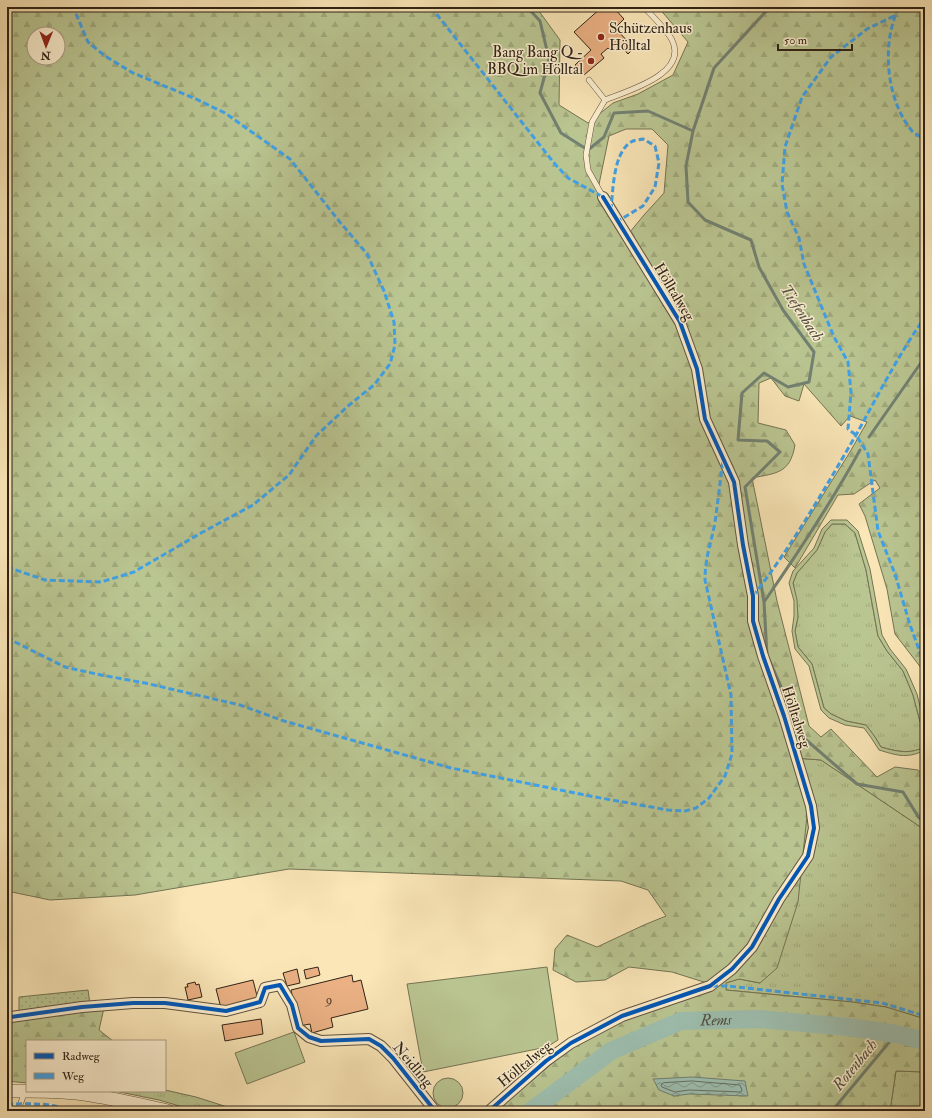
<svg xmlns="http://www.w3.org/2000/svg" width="932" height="1118" font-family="'IM FELL Double Pica',serif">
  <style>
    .grass { fill: url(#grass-tufts); stroke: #747454 }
    .forest { fill: url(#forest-firs); stroke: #747454; fill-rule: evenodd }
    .garden { fill: url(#garden-dots); stroke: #747454 }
    .pitch { fill: #bac692; stroke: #747454; fill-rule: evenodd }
    .water { fill: url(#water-waves); stroke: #728172 }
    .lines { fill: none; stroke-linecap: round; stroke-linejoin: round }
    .shore { stroke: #667163; stroke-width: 1 }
    .stream { stroke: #728172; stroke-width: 3 }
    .river { stroke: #9ebfb0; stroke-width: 18 }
    .building { fill: #ebb184; stroke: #2f2316 }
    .service-casing { stroke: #62543e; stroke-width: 6 }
    .minor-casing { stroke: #62543e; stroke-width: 12 }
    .tertiary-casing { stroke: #62543e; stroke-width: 14 }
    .service { stroke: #fcefd0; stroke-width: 5 }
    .minor { stroke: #fcefd0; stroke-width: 10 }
    .tertiary { stroke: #fcefd0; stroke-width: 13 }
    .quiet { stroke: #3ea2ea; stroke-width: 3; stroke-dasharray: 6 3; stroke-linecap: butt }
    .cycleway-casing { stroke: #fcefd0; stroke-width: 6 }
    .cycleway { stroke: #0057b8; stroke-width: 4 }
    .poi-dot { fill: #8f2418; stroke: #fcefd0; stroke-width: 1.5 }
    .labels { text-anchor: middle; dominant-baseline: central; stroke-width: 3; stroke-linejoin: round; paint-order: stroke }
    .number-label { font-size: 13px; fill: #5e4632 }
    .poi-label { font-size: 15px; fill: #2f2316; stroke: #fcefd0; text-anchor: start }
    .street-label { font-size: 15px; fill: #2f2316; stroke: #fcefd0 }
    .water-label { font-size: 16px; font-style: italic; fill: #505244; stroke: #fcefd0 }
  </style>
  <defs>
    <pattern id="grass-tufts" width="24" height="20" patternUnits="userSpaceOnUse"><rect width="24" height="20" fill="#bac692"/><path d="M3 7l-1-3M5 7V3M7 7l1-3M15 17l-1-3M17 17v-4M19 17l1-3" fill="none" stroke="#a0aa7d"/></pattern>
    <pattern id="forest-firs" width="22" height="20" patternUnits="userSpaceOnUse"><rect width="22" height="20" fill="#bac692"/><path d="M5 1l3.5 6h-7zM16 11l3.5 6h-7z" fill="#a0aa7d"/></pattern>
    <pattern id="garden-dots" width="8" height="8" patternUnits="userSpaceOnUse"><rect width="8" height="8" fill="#bac692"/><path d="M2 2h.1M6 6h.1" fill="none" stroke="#a0aa7d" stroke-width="1.8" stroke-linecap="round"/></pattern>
    <pattern id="water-waves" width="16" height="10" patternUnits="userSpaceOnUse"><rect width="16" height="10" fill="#9ebfb0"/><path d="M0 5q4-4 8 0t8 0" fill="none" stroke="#819b8e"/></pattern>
  </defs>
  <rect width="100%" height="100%" fill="#fae6b7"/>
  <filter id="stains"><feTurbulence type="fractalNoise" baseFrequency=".005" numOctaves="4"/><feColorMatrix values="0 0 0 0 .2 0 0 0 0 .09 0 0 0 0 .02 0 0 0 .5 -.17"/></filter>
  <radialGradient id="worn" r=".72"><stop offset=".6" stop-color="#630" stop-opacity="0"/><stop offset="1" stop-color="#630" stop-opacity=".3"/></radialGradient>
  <!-- grass -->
  <path class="grass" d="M 832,524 L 845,524 L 855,533 L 866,570 L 878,636 L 887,651 L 903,671 L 913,695 L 922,729 L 923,743 L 921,749 C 907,754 895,751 881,747 L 875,737 L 866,725 L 846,721 L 831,714 L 824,708 L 812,664 L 798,647 L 795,631 L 798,617 L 793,583 L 797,573 L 817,550 L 825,532 Z
    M 795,758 L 821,760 L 925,830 L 925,1019 L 886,1007 L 852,1002 L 726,990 L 726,983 L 739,979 L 760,983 Z
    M 896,1071 L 925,1072 L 925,1111 L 890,1111 Z
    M 165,1090 L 196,1097 L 240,1111 L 196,1111 L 159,1100 L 115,1091 Z"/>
  <!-- forest -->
  <path class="forest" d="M 7,7 L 536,7 L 560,40 L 559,105 L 588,123 L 613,103 L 638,94 L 673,75 L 688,42 L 658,7 L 925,7 L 925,673 L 895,634 L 887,589 L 865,516 L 859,504 L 880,488 L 875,480 L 854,494 L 838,495 L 795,568 L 784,557 L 850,452 L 867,422 L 850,416 L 841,426 L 804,384 L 799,401 L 785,396 L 771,378 L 759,383 L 758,423 L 786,430 L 795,445 C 790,474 776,473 752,478 L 777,601 L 809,726 L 821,737 L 831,729 L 877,777 L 895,767 L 918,770 L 925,778 L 925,830 L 821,760 L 795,758 L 808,806 L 798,902 L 777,968 L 760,983 L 739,979 L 726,983 L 726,990 L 852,1002 L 886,1007 L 925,1019 L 925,1072 L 896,1071 L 890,1111 L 496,1111 L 562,1055 L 581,1041 L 612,1025 L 707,983 L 672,972 L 629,967 L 605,980 L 576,982 L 553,970 L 555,949 L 567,935 L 597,947 L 644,925 L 666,916 L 648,890 L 621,881 L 289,869 L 135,895 L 50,900 L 7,891 ZM 34,34 L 58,34 L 58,58 L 34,58 ZM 626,129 L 652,129 L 668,145 L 664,193 L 644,215 L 625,238 L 598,189 L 609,136 Z
    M 104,1008 L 99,1030 L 113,1041 L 27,1041 L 27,1083 L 7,1081 L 7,1023 L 16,1019 Z"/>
  <!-- garden -->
  <path class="garden" d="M 88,990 L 90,1004 L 19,1012 L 19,997 Z"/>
  <!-- pitch -->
  <path class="pitch" d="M 831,520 L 847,520 L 858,531 L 870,569 L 882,635 L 890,649 L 906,669 L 917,694 L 925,727 L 925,747 L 923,751 C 906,759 896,755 879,750 L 872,739 L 864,728 L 845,725 L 829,718 L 821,710 L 809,666 L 795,649 L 792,631 L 794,616 L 794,601 L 789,583 L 793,571 L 814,548 L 822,529 ZM 832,524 L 845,524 L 855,533 L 866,570 L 878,636 L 887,651 L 903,671 L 913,695 L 922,729 L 923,742 L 920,749 C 907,754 895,751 881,747 L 875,737 L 866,725 L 846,721 L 831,714 L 824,708 L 812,664 L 798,647 L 795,631 L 798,617 L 797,600 L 793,583 L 797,573 L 817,550 L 825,532 Z
    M 547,967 L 558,1040 L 547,1047 L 423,1072 L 407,984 Z
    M 294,1032 L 305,1062 L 247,1084 L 235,1053 Z
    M433 1093a15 15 0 1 1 30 0a15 15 0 1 1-30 0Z"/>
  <!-- water -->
  <path class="water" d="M 692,1077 L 745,1081 L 748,1096 L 689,1094 L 674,1096 L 659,1090 L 653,1079 Z"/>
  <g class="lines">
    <!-- shore -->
    <path class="shore" d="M 692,1081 L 740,1085 L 742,1090 L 741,1092 L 689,1090 L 675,1092 L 662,1087 L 661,1085 L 663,1083 Z"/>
    <!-- stream -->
    <path class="stream" d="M 527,7 L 540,21 L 549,59 L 540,93 L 561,133 L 588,150 L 604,137 L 614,113 L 648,111 L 693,131 L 686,166 L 688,202 L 705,220 L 751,240 L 759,267 L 783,310 L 814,352 L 809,382 L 788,387 L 764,373 L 742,393 L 738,440 L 767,441 L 780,452 L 745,487 L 764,602 L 767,655 L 804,738 L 857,784 L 903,792 L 919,818 L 925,821
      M 693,131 L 714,68 L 770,7
      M 869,437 L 925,357
      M 764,602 C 798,553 831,503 860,450
      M 832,1111 L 896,1034"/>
    <!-- river -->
    <path class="river" id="s1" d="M 531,1111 L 611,1051 L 681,1021 L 759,1019 L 848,1027 L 896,1034 L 925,1041"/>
  </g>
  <!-- building -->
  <path class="building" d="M 602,7 L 613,7 L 624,19 L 615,28 L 634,48 L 628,54 L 617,42 L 609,49 L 608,48 L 601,54 L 604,58 L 584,75 L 575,65 L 591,50 L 574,32 Z
    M 318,967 L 320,975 L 306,979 L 304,970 Z
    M 297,969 L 300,983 L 287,986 L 283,973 Z
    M 352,975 L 353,982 L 361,980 L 368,1009 L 331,1018 L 333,1027 L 312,1033 L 310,1024 L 299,1026 L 291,990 Z
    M 253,980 L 258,1000 L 221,1008 L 216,989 Z
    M 195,982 L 196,985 L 199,984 L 202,997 L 188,1000 L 185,987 L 188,987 L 187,984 Z
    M 261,1019 L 263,1034 L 225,1041 L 222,1025 Z"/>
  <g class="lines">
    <defs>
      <path id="service" d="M 589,80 L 605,100 L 592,122 L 586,155 L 588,170 L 603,197
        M 605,100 C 627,91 689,74 672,40 C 667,30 652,16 644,7
        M 18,1111 L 25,1091"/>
      <path id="minor" d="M 7,1020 L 11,1017 L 82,1007 L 133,1003 L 165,1003 L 226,1011 L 260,1002 L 265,988 L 280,985 L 292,1005 L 298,1028 L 309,1037 L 321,1041 L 369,1039 L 381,1046 L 393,1058 L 435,1111
        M 117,1111 L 119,1100
        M 489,1111 L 546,1061 L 571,1043 L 622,1016 L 710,986 L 732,969 L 752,947 L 779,899 L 808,856 L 814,828 L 811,806 L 784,716 L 763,656 L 753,621 L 753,596 L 743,545 L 734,482 L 705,419 L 697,369 L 680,322 L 603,197"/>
      <path id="tertiary" d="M 7,1091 C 33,1091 58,1090 84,1094 C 112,1098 140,1105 168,1111"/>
    </defs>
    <!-- service casing -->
    <use href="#service" class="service-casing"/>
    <!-- minor casing -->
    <use href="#minor" class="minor-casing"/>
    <!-- tertiary casing -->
    <use href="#tertiary" class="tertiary-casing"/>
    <!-- service -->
    <use href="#service" class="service"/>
    <!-- minor -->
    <use href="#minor" class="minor"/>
    <!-- tertiary -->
    <use href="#tertiary" class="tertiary"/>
    <!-- quiet -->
    <path class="quiet" d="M 431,7 L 554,163 L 568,178 L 603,197
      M 899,7 C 881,43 886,100 912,131 C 915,134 921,137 925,139
      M 894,16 L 867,29 L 831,57 L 802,97 L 785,147 L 782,184 L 787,212 L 799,238 L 804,264 L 834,337 L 848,362 L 851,392 L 848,429 L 856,435 L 868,454 L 878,531 L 895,574 L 910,625 L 925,666
      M 611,210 C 613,191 613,153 631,142 C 634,140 639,140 643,139 L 655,146 L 659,163 L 655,187 L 643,206 L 618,221
      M 7,567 L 45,580 L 101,582 L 134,572 L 201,533 L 253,505 L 289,475 L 316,436 L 348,406 L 374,385 L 390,364 L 395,345 L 394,322 L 384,291 L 367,254 L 339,221 L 290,159 L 225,113 L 196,99 L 133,73 L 105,56 L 88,42 L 73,7
      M 753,596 C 792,546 824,490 856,435 C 878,395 899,354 925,317
      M 7,637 L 15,642 L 65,667 L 101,675 L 145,683 L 240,705 L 284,721 L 451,768 L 595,797 L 668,810 L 685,811 L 696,808 L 709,798 L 725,776 L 732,754 L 731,695 L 705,580 C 705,557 711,544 715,522 C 718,502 720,481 723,461
      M 712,986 L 728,986 L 882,1003 L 925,1016
      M 7,1104 C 29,1104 51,1102 71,1111"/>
    <defs>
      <path id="cycleway" d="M 7,1020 L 11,1017 L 82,1007 L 133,1003 L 165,1003 L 226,1011 L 260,1002 L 265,988 L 280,985 L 292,1005 L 298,1028 L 309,1037 L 321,1041 L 369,1039 L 381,1046 L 393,1058 L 435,1111
        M 489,1111 L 546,1061 L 571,1043 L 622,1016 L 710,986 L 732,969 L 752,947 L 779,899 L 808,856 L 814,828 L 811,806 L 784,716 L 763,656 L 753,621 L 753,596 L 743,545 L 734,482 L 705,419 L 697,369 L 680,322 L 603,197"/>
    </defs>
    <!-- cycleway casing -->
    <use href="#cycleway" class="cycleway-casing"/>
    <!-- cycleway -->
    <use href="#cycleway" class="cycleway"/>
  </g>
  <!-- markers -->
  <g class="poi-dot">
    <circle cx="601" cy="37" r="4"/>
    <circle cx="591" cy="61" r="4"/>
  </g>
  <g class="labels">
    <!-- number labels -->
    <g class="number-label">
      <text x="329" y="1000">9</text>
    </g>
    <!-- poi labels -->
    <g class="poi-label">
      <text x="609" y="28">Schützenhaus<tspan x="609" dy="17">Hölltal</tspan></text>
      <text x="583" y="52" text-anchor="end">Bang Bang Q -<tspan x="583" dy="17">BBQ im Hölltal</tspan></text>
    </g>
    <!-- street labels -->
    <g class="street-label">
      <text transform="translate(674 292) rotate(59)">Hölltalweg</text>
      <text transform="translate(796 717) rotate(72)">Hölltalweg</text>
      <text transform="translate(525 1064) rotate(-39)">Hölltalweg</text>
      <text transform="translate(413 1065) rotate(50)">Neidling</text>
    </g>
    <!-- water labels -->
    <g class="water-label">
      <text transform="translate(802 313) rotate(57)">Tiefenbach</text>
      <text stroke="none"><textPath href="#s1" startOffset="211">Rems</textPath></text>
      <text transform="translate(855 1065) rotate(-51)">Rotenbach</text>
    </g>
  </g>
  <!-- margin -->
  <rect width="932" height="1118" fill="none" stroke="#fae6b7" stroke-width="24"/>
  <rect x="8" y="8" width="916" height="1102" fill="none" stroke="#2f2316" stroke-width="2"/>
  <rect x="12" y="12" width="908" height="1094" fill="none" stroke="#2f2316"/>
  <!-- legend -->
  <rect x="26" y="1040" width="140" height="52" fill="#fcefd0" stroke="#aa9d86"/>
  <rect x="34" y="1053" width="20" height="6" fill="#0057b8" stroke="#aa9d86"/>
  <text x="62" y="1060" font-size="12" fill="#2f2316">Radweg</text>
  <rect x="34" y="1073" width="20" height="6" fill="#3ea2ea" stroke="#aa9d86"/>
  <text x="62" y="1080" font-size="12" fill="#2f2316">Weg</text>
  <!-- north arrow -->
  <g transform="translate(46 46) rotate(181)"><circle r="19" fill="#fcefd0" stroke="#aa9d86"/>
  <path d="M0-3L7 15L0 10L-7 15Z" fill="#8f2418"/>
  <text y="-6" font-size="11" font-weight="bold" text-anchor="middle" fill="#2f2316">N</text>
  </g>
  <!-- scale -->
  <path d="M778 44v6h74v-6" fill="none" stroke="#2f2316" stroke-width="2"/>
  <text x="784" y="44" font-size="12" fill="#2f2316" stroke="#fcefd0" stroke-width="3" paint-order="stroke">50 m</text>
  <rect width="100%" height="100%" filter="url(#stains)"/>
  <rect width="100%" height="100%" fill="url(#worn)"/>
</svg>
